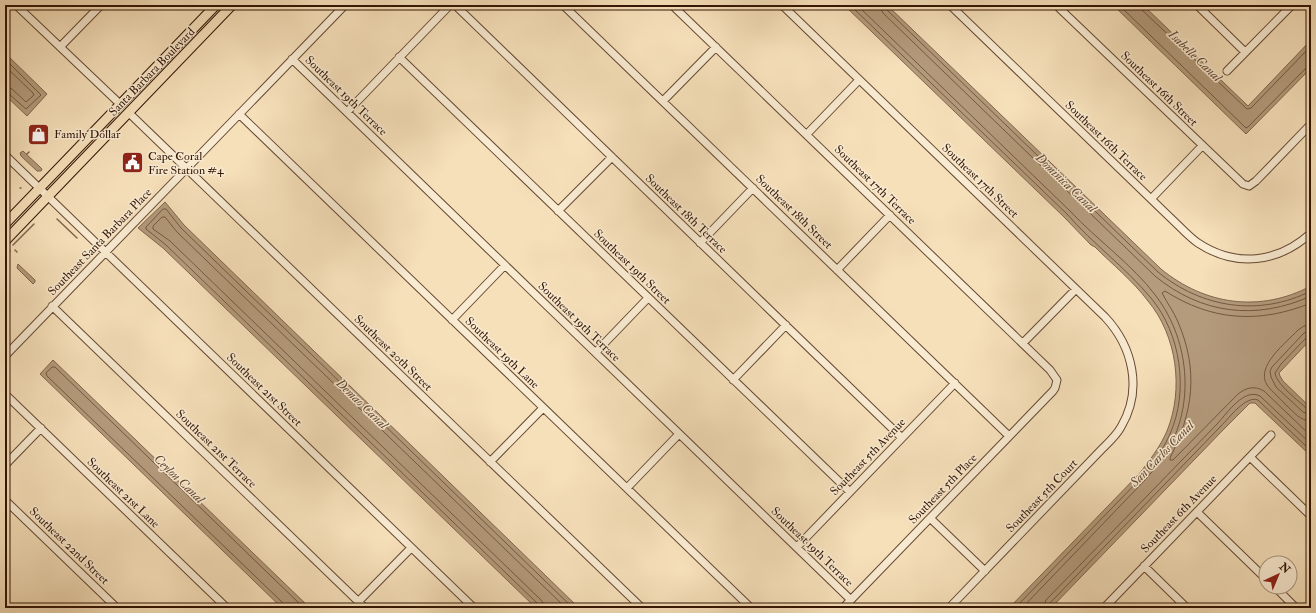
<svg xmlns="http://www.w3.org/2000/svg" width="1316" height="613" font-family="'IM FELL Double Pica',serif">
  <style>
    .water { fill: #b49b7c; stroke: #80654c }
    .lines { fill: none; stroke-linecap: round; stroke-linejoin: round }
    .shore { stroke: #745840; stroke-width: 1 }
    .stream { stroke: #80654c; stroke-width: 1.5 }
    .minor-casing { stroke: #644832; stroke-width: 9 }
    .major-casing { stroke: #331505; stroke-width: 11 }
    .minor { stroke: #f9ebd2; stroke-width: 7 }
    .major { stroke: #f6e0ba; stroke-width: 9 }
    .labels { text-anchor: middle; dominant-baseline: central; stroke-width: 3; stroke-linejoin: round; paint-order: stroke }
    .street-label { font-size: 12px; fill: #331505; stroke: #f9ebd2 }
    .poi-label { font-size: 12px; fill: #331505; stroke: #f9ebd2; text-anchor: start }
    .water-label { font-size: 13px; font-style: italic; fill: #674b35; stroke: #f9ebd2 }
  </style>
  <rect width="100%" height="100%" fill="#f6e0ba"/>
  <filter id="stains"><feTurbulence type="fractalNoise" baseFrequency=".005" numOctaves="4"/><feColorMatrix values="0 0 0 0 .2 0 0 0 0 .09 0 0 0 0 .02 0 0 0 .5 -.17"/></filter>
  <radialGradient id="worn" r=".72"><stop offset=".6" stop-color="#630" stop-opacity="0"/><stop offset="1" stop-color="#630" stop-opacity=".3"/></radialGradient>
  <!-- water -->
  <path class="water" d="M 844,5 L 887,5 L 1161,269 C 1205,305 1260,313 1311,286 L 1311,339 L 1279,373 L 1280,376 L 1283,381 L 1311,408 L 1311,456 L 1255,403 L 1250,403 L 1224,429 L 1051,608 L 1009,608 L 1139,474 C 1150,460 1160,447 1167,431 C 1184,389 1177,336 1148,301 C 1133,281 1113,265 1095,247 L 1091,245 L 1064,217 Z
    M 1113,5 L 1143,5 L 1248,106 L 1311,40 L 1311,68 L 1246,134 Z
    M 5,53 L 47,94 L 27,116 L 5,95 Z
    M 23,151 L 41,168 L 42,169 L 41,171 L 37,171 L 21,156 L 20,153 Z
    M 165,202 L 184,225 L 579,608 L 536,608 L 163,248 L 138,228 Z
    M 18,264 L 35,280 L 35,282 L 33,284 L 17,268 Z
    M 53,360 L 310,608 L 282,608 L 40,374 Z"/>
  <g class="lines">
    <!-- shore -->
    <path class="shore" d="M 850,5 L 1067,214 C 1093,244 1125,267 1151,298 C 1181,334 1189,391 1170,434 C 1163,450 1153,463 1142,477 L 1015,608
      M 857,5 L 1070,211 C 1097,240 1133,265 1156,296 C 1191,342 1196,411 1162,459 C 1157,466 1151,473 1145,480 L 1022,608
      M 880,5 L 881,9 L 883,13 L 1155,276 C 1201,314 1256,321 1311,296
      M 885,5 L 887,10 L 1158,272 C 1202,308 1259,317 1311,291
      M 1119,5 L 1246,128 L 1248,127 L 1307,67 L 1311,65
      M 1140,5 L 1142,10 L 1247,109 L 1251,108 L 1311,46
      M 5,59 L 41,95 L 26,109 L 9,94 L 5,92
      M 5,66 L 33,93 L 34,95 L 26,102 L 12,89 L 5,87
      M 1311,303 C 1259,324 1212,321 1165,291 L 1162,293 C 1167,303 1174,312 1178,322 C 1199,371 1193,412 1170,458 L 1170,460 L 1173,460 L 1237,395 C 1245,388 1254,385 1264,391 L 1311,436
      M 1311,325 L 1304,326 L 1298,330 C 1287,342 1255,366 1267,385 C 1272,392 1280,398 1286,405 C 1294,412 1300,421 1311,421
      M 1311,331 L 1306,332 L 1303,334 L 1272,367 L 1270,371 L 1271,377 L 1276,387 L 1303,412 L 1311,415
      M 1311,336 L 1306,338 L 1281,364 L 1275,373 C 1276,384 1299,401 1307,409 L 1311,410
      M 284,608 L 283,603 L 47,376 L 46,373 L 52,367 L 55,367 L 304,608
      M 538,608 L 537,603 L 166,245 L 146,229 L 146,227 L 163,209 L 166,209 L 181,228 L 573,608
      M 544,608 L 543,603 L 541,600 L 170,241 L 153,229 L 153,226 L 162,217 L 165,217 L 177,232 L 566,608
      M 1043,608 L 1046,600 L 1218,423 C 1228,412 1244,388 1260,396 L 1311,444
      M 1048,608 L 1049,604 L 1221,426 C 1229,418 1246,395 1258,400 L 1311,451"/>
    <!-- stream -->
    <path class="stream" d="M 27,154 L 29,152
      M 20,188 L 21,188
      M 57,219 L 77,238
      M 13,245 L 34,224
      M 15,250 L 17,252
      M 9,251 L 10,251
      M 60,283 L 61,285"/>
    <defs>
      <path id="minor" d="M 16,5 L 120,104
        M 455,5 L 902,438
        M 563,5 L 1009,436
        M 672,5 L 1050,370 L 1057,380 L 1055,388 L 1053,391 L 843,608
        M 782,5 L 1105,317 C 1133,347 1143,390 1121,427 C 1116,436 1108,443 1101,450 L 949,608
        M 950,5 L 1180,227 C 1186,233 1192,239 1198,243 C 1236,268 1278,263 1311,233
        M 1056,5 L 1243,184 L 1249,186 L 1256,181 L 1311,124
        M 1197,5 L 1245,52
        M 60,47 L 101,5
        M 399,57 L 850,492
        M 292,59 L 851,600
        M 1227,71 L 1292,5
        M 663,101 L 716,47
        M 347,112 L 450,5
        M 129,113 L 642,608
        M 239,114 L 751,608
        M 807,134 L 859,80
        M 5,155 L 474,608
        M 1151,199 L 1202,146
        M 558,211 L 612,157
        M 700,243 L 753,188
        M 837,270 L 890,215
        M 52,306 L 365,608
        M 452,320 L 505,265
        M 1023,343 L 1076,289
        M 596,352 L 648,298
        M 5,356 L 345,5
        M 733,380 L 786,325
        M 5,394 L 227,608
        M 1250,457 L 1311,516
        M 490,462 L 543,408
        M 5,465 L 41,428
        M 627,488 L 679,434
        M 5,500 L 117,608
        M 1197,512 L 1266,579
        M 930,518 L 985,571
        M 797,547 L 955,383
        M 1144,566 L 1187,608
        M 1275,587 L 1296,608
        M 358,602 L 411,548
        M 5,606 L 7,608
        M 1104,608 L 1271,435"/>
      <path id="major" d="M 5,224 L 216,5
        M 5,241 L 232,5"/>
    </defs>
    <!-- minor casing -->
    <use href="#minor" class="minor-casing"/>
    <!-- major casing -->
    <use href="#major" class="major-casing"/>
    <!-- minor -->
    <use href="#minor" class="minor"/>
    <!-- major -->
    <use href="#major" class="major"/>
  </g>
  <!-- icons -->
  <defs>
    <symbol id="shop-square" viewBox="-11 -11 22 22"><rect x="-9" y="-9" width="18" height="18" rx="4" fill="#8f2418" stroke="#f9ebd2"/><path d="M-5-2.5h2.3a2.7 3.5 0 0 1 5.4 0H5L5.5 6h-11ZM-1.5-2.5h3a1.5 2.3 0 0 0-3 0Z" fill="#fff"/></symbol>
    <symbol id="civic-square" viewBox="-11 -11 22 22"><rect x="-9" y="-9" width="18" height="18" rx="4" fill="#8f2418" stroke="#f9ebd2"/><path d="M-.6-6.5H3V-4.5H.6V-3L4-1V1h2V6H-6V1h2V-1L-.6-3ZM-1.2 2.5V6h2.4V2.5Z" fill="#fff"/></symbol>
  </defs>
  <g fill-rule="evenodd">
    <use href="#shop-square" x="26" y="122" width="25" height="25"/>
    <use href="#civic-square" x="120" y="150" width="25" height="25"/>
  </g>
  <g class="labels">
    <!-- street labels -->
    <g class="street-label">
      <text transform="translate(152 72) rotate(-46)">Santa Barbara Boulevard</text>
      <text transform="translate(1159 89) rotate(44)">Southeast 16th Street</text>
      <text transform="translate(346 96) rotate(44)">Southeast 19th Terrace</text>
      <text transform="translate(1106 141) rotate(44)">Southeast 16th Terrace</text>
      <text transform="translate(980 181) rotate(44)">Southeast 17th Street</text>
      <text transform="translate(875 185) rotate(44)">Southeast 17th Terrace</text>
      <text transform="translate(794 212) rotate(44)">Southeast 18th Street</text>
      <text transform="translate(686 214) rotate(44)">Southeast 18th Terrace</text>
      <text transform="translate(100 242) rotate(-46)">Southeast Santa Barbara Place</text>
      <text transform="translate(632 267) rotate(44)">Southeast 19th Street</text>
      <text transform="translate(579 322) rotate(44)">Southeast 19th Terrace</text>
      <text transform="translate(393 353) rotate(44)">Southeast 20th Street</text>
      <text transform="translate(502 353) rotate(44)">Southeast 19th Lane</text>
      <text transform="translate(264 390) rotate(44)">Southeast 21st Street</text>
      <text transform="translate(216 449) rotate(44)">Southeast 21st Terrace</text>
      <text transform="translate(868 457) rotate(-46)">Southeast 5th Avenue</text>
      <text transform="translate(943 489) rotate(-46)">Southeast 5th Place</text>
      <text transform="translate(123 493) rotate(44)">Southeast 21st Lane</text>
      <text transform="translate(1042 496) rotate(-46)">Southeast 5th Court</text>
      <text transform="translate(1179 514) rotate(-46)">Southeast 6th Avenue</text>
      <text transform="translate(69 546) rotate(44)">Southeast 22nd Street</text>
      <text transform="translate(812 547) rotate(44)">Southeast 19th Terrace</text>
    </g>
    <!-- poi labels -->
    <g class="poi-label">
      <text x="54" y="134">Family Dollar</text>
      <text x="148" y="156">Cape Coral<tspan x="148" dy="14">Fire Station #4</tspan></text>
    </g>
    <!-- water labels -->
    <g class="water-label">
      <text transform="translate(1195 56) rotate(44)">Isabelle Canal</text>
      <text transform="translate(1066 183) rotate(44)">Dominica Canal</text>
      <text transform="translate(362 404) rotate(44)">Demao Canal</text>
      <text transform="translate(1162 454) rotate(-46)">San Carlos Canal</text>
      <text transform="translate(179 479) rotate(44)">Ceylon Canal</text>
    </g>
  </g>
  <!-- margin -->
  <rect width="1316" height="613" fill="none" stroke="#f6e0ba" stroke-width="20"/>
  <rect x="6" y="6" width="1304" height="601" fill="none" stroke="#331505" stroke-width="2"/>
  <rect x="10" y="10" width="1296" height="593" fill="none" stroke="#331505"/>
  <!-- north arrow -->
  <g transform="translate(1278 575) rotate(44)"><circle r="19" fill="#f9ebd2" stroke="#aa9580"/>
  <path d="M0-3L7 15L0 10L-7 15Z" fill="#8f2418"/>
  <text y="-6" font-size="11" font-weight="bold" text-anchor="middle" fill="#331505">N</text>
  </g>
  <rect width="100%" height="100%" filter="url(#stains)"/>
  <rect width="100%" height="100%" fill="url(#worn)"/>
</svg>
